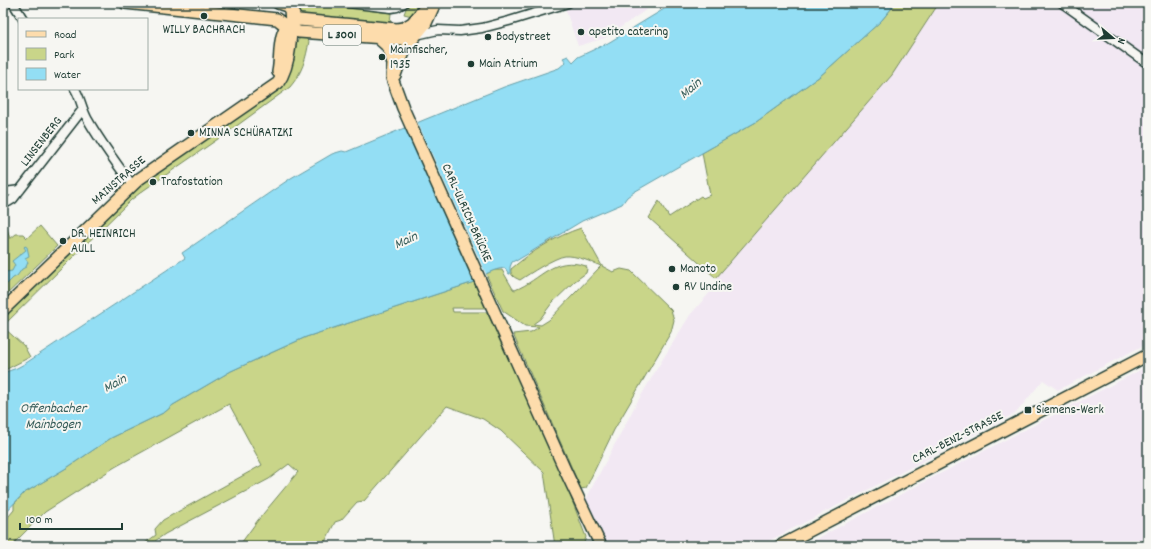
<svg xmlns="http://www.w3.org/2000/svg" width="1151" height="549" font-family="Dekko,sans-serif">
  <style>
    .built { fill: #f2e8f3 }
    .green { fill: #c9d589; stroke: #74895e }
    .water { fill: #93def4; stroke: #659ea7 }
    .pier { fill: #f6f6f2 }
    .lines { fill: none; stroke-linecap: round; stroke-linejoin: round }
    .minor-casing { stroke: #1f3d34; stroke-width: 11 }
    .major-casing { stroke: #1f3d34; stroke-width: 14 }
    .minor { stroke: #f6f6f2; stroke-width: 8 }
    .major { stroke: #fddcac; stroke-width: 11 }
    .poi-dot { fill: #1f3d34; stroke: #f6f6f2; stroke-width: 1.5 }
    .labels { text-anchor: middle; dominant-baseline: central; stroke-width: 4; stroke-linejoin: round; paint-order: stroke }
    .shield { fill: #f6f6f2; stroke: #60746d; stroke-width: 1 }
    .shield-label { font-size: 12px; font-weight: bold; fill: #1f3d34 }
    .poi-label { font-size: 13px; fill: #1f3d34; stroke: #f6f6f2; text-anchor: start }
    .street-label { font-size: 13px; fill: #1f3d34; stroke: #f6f6f2 }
    .water-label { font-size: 14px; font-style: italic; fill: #365d5a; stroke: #f6f6f2 }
  </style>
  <rect width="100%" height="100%" fill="#f6f6f2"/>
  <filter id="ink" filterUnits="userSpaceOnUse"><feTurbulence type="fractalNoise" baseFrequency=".025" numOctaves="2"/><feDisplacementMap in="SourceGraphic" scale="8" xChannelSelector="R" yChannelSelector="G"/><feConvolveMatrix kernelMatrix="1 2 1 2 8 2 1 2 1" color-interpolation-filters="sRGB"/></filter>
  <g filter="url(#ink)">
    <!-- built -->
    <path class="built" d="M 579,3 L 656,3 L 605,38 L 578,46 L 565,8 Z
      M 939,3 L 1148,3 L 1148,343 L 1058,390 L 1043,380 L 1016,413 L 759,546 L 608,546 L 586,499 L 636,404 L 661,362 L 690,315 L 719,282 L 716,278 L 892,75 Z
      M 1148,366 L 1148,546 L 803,546 L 926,481 Z"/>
    <!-- green -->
    <path class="green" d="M 293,3 L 305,3 L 305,6 L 315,7 L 319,3 L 325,3 L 325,5 L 357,8 L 357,6 L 368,7 L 368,10 L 391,13 L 390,23 L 301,15 C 297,12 293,9 293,3 Z
      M 408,3 L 423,3 L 412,16 L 404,14 Z
      M 896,3 L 939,3 L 892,75 L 716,278 L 649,218 L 659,201 L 669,217 L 701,196 L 703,198 L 710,195 L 702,153 L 756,122 L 820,76 L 881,21 Z
      M 304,37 L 309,41 C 306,59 302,73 290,87 L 231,130 L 144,190 L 131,200 L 3,326 L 3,316 L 120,202 L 140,184 L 283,84 L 295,45 L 299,39 Z
      M 3,223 L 7,228 L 10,239 L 16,234 L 23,234 L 27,238 L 40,226 L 57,246 L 3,298 Z
      M 581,228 L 602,266 L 613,272 L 621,269 L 631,271 L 671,310 L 674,320 L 671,332 L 614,430 L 586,488 L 581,489 L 513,334 L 531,332 L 539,327 L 525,326 L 503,311 L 486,274 L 494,270 L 502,270 L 513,289 L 515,290 C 541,280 553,255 586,266 L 587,269 L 586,273 L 575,281 L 552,303 L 540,319 L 533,324 L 541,325 L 549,320 L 601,266 C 591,262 576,255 565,256 C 555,257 529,274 520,280 C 514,277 510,276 511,269 C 531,252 556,236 581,228 Z
      M 474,282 L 486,308 L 452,308 L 453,312 L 487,312 L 555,456 L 586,537 L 583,546 L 555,546 L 544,472 L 501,431 L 483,419 L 447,406 L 364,501 L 357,502 L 341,520 L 335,522 L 323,546 L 239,546 L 258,520 L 298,472 L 289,464 L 269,479 L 165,534 L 148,546 L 141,546 L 156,535 L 155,529 L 163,520 L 262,465 L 229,404 L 115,467 L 45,512 L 11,546 L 3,546 L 3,523 L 14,510 L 14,504 L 24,493 L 68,467 L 111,438 L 165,412 L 173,405 L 231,371 L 306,337 Z
      M 3,327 L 24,346 L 30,357 L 3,371 Z"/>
    <!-- water -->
    <path class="water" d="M 674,3 L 896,3 L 881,21 L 820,76 L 756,122 L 634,192 L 627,197 L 622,204 L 582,221 L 516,261 L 516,260 L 512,262 L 510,267 L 510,274 L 509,274 L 505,268 C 493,269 483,275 474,282 L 306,337 L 231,371 L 173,405 L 165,412 L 111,438 L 68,467 L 24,493 L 3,515 L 3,373 L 17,368 L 26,363 L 185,258 L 182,253 L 291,178 L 332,154 L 342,151 L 346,152 L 504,87 L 559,68 L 566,62 L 563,58 L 568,56 L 573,62 L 578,57 L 608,43 Z
      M 25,246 L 27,247 L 29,256 L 25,258 L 28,262 L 26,267 L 22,269 L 17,276 L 13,278 L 5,286 L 3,286 L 3,271 L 6,272 L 12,271 L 15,265 L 12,261 L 26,250 L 24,247 Z"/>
    <!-- pier -->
    <path class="pier" d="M 417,121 L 487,276 L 475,284 L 404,126 Z"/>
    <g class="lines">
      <defs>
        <path id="minor" d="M 13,3 L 23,19
          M 348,3 L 391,8 L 397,7 L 404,3
          M 1062,3 L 1148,64
          M 416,35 L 438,30 L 460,31 L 482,28 L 509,21 L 568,3
          M 75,89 C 81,99 82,110 88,120 C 101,143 117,164 132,185
          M 3,194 L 5,192 L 20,190
          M 3,200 L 8,202 L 13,199 L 83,109"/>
        <path id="major" d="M 125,3 L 277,19 L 290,29 L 299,32 L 398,39 L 410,37 L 416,35
          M 278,3 L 287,6 L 294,15
          M 409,29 L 412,23 L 429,3
          M 378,38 L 386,45 L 390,52 L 393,64 L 392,78 L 403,108 L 565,470 L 601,546
          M 278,72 C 282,54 275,24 299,20 L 397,29 L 404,28 L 412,23
          M 395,75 L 399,64 L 407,46 L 426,23 L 435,3
          M 3,310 L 139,179 L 278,83 C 291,65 292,31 290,9
          M 780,546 L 1148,355"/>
      </defs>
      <!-- minor casing -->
      <use href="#minor" class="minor-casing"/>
      <!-- major casing -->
      <use href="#major" class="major-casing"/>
      <!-- minor -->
      <use href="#minor" class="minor"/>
      <!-- major -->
      <use href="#major" class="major"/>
    </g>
  </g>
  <!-- markers -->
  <g class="poi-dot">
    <circle cx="204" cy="16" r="4"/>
    <circle cx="581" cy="32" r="4"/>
    <circle cx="488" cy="37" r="4"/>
    <circle cx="382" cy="57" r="4"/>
    <circle cx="471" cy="64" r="4"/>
    <circle cx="191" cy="133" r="4"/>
    <circle cx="153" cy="182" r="4"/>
    <circle cx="63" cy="241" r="4"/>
    <circle cx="672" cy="269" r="4"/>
    <circle cx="676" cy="287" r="4"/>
    <rect x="1024" y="406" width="8" height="8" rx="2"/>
  </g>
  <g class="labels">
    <!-- shield labels -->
    <rect class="shield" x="323" y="25" width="38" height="20" rx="3"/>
    <g class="shield-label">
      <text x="342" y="35">L 3001</text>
    </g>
    <!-- poi labels -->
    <g class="poi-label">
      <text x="204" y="30" text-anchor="middle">WILLY BACHRACH</text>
      <text x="589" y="32">apetito catering</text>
      <text x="496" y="37">Bodystreet</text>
      <text x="390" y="50">Mainfischer,<tspan x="390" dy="15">1935</tspan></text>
      <text x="479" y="64">Main Atrium</text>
      <text x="199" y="133">MINNA SCHÜRATZKI</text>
      <text x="161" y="182">Trafostation</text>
      <text x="71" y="234">DR. HEINRICH<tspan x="71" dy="15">AULL</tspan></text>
      <text x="680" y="269">Manoto</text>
      <text x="684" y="287">RV Undine</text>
      <text x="1036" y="410">Siemens-Werk</text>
    </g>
    <!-- street labels -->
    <g class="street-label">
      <text transform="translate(42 142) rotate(-52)">LINSENBERG</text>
      <text transform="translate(119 181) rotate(-41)">MAINSTRASSE</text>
      <text transform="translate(466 213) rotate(66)">CARL-ULRICH-BRÜCKE</text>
      <text transform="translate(958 438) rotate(-27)">CARL-BENZ-STRASSE</text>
    </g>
    <!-- water labels -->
    <g class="water-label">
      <text transform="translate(691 89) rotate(-40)">Main</text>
      <text transform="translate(406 241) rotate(-25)">Main</text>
      <text transform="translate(115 384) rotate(-28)">Main</text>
      <text x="53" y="409">Offenbacher<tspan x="53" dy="16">Mainbogen</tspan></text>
    </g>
  </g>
  <!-- margin -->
  <rect width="1151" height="549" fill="none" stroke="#f6f6f2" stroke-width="16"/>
  <rect x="8" y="8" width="1135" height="533" fill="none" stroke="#1f3d34" stroke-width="1.5" filter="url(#ink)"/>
  <!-- legend -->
  <rect x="18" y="18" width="130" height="72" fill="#f6f6f2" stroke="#a0aca6"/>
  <rect x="26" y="31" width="20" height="6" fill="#fddcac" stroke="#a0aca6"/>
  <text x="54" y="38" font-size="12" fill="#1f3d34">Road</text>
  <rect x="26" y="48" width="20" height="12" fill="#c9d589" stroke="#a0aca6"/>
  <text x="54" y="58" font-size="12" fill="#1f3d34">Park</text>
  <rect x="26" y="68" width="20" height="12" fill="#93def4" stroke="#a0aca6"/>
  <text x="54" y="78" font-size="12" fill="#1f3d34">Water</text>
  <!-- north arrow -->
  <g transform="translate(1113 38) rotate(109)" stroke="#f6f6f2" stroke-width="3" paint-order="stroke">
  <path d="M0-3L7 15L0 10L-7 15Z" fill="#1f3d34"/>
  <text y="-6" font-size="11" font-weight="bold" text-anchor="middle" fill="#1f3d34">N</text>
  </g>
  <!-- scale -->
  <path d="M20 523v6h102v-6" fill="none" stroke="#1f3d34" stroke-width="2"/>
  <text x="26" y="523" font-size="12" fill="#1f3d34" stroke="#f6f6f2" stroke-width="3" paint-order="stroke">100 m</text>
</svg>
